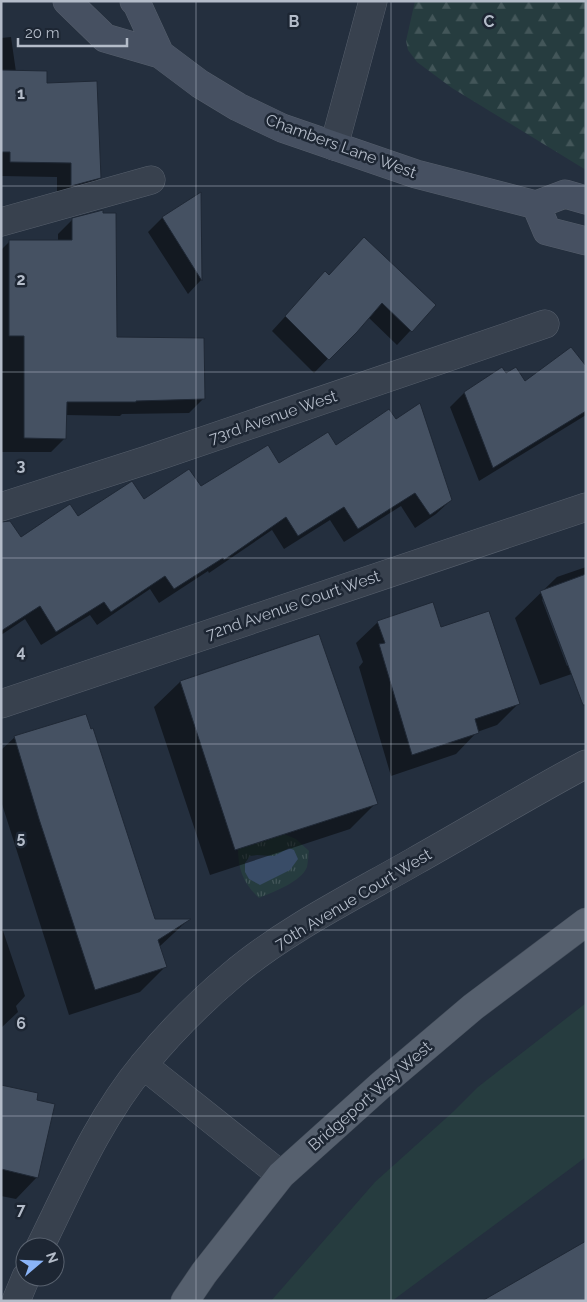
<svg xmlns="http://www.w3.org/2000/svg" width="587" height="1302" font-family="Raleway,sans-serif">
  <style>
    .green { fill: #263c3f }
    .forest { fill: url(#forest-firs) }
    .park { fill: url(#park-tufts) }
    .water { fill: #394c67 }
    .shadow { fill: #0007; fill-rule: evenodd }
    .building { fill: #455162; stroke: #1f2835 }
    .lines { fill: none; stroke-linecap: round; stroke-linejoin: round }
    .street-casing { stroke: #565f6c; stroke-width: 29 }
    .secondary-casing { stroke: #565f6c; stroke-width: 29 }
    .primary-casing { stroke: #414a57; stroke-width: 29 }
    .street { stroke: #38414e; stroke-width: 28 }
    .secondary { stroke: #465061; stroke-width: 28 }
    .primary { stroke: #56606e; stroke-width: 28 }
    .grid { fill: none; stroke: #b4bcc9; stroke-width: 1; stroke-opacity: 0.55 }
    .labels { text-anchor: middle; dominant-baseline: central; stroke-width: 5; stroke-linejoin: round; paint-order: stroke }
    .street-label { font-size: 16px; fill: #b4bcc9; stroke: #1d2633 }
    .grid-label { font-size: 16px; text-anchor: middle; font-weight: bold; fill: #b4bcc9; stroke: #1d2633; stroke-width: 5; stroke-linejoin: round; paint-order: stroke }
  </style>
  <defs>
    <pattern id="forest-firs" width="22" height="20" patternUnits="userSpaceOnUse" patternTransform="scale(1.25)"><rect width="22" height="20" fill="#263c3f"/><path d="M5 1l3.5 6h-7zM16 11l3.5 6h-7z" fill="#435659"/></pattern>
    <pattern id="park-tufts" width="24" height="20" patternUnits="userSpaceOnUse" patternTransform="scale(1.25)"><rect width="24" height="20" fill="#263c3f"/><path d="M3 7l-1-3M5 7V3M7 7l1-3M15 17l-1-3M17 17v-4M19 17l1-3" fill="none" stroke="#435659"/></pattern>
  </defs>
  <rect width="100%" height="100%" fill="#242f3e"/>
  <!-- green -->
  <path class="green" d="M 586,1003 L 586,1157 L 392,1301 L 271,1301 L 375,1182 L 454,1111 L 478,1087 Z"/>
  <!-- forest -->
  <path class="forest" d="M 415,1 L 586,1 L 586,170 L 452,88 L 417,62 L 408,50 L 406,41 Z"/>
  <!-- park -->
  <path class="park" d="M 284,834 L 296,839 L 309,851 C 308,856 308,863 307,867 C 301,882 273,892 259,898 C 244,884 238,870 238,849 Z"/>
  <!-- water -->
  <path class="water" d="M 289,848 L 294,850 L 298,859 L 290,870 L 260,885 L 249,879 L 245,872 L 245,863 L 250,856 L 257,855 L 274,856 Z"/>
  <!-- shadow -->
  <path class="shadow" d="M 11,37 L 16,72 L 46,84 L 100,177 L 86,191 L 57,199 L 57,177 L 1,176 L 1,38 Z
    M 200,194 L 201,280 L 188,294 L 148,232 L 162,218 Z
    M 72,220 L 116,338 L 203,399 L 189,413 L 122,414 L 120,416 L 65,415 L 65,438 L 51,452 L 1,452 L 1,250 L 10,241 L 58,241 L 58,234 Z
    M 325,273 L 329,276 L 434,305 L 397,345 L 368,317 L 314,373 L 272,331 Z
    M 586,368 L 586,415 L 479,481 L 450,407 L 464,393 L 506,374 L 525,383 Z
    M 336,446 L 451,500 L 436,514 L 415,528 L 401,506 L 344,542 L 330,520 L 284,549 L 272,530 L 209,573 L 208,571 L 159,603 L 150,589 L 97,625 L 90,615 L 41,645 L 25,619 L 1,635 L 1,540 L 21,539 L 78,518 L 200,488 L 279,465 Z
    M 586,567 L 586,669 L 540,685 L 515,618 L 557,577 ZM 544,598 L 569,665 L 567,666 L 542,600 Z
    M 378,622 L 441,628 L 518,704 L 497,725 L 477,732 L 456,754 L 391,776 L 359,667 L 363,662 L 356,643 Z
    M 318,635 L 376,803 L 350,829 L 210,875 L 154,707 L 180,682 Z
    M 15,737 L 154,920 L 188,920 L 159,947 L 166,966 L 140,992 L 69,1015 L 1,801 L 1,750 Z
    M 1,925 L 25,996 L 16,1006 L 18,1012 L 1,1028 Z
    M 1,1086 L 37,1177 L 16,1199 L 1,1196 Z"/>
  <!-- building -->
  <path class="building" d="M 1,70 L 47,71 L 47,83 L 97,81 L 101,178 L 71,186 L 71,163 L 10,162 L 10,152 L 1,152 Z
    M 201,192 L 202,281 L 162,217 Z
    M 103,210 L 103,213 L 116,213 L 117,337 L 204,338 L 205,399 L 136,401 L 136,402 L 67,402 L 66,439 L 24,438 L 24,336 L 9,336 L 9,240 L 72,240 L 72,218 Z
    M 364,237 L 436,305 L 412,332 L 382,303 L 357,332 L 329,360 L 285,316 L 325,271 L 329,275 Z
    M 571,347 L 586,366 L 586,411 L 493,468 L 464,392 L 502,367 L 506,373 L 516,367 L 525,381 Z
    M 420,403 L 452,500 L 430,515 L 415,493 L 358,529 L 344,507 L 298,536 L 286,517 L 224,560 L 223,558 L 174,589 L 165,576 L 111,612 L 104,602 L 56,632 L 40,606 L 1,631 L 1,522 L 10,521 L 21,537 L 70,504 L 78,516 L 132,481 L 144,499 L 189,469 L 201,486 L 268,445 L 279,463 L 328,432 L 336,445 L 389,409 L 396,419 Z
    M 586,574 L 586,705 L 583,705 L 540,591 Z
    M 433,602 L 441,627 L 489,611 L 520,704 L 475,719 L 479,733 L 412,755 L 379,644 L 385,643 L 377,621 Z
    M 319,634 L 378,804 L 235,850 L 180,681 Z
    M 86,714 L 91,729 L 93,728 L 155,919 L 191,919 L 158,940 L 167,967 L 95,990 L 39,819 L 14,736 Z
    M 1,1085 L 38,1093 L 37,1100 L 55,1104 L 38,1178 L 1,1169 Z
    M 586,1241 L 586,1301 L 482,1301 Z"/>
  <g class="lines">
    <defs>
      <path id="street" d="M 334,146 L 373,1
        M 1,222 L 151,180
        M 1,507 L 147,460 L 545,324
        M 1,704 L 586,507
        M 143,1065 L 281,1175
        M 40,1247 C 71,1184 99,1118 144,1064 C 171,1031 200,1002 232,975 C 285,930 354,896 415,861 C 472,829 528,795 586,764
        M 16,1301 L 26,1277"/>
      <path id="secondary" d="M 67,1 L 105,38 L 160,54 L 200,84 L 238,107 L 282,128 L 416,174 L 536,205 L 565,194 L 586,200
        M 134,1 L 137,4 L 160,54
        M 536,205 L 547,231 L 586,241"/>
      <path id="primary" d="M 185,1301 L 204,1273 L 281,1175 L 381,1085 L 473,1007 L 586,922"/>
    </defs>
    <!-- street casing -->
    <use href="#street" class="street-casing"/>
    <!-- secondary casing -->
    <use href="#secondary" class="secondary-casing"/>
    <!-- primary casing -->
    <use href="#primary" class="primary-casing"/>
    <!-- street -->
    <use href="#street" class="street"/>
    <!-- secondary -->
    <use href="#secondary" class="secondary"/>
    <!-- primary -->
    <use href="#primary" class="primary"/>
  </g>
  <!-- grid -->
  <path class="grid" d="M 196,1 L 196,1301M 391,1 L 391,1301M 1,186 L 586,186M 1,372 L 586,372M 1,558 L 586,558M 1,744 L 586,744M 1,930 L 586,930M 1,1116 L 586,1116"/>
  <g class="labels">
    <!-- street labels -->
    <g class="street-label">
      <text transform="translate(341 146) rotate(20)">Chambers Lane West</text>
      <text transform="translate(273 417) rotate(-19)">73rd Avenue West</text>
      <text transform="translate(293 605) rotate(-19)">72nd Avenue Court West</text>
      <text transform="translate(353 899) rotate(-31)">70th Avenue Court West</text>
      <text transform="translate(370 1096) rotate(-41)">Bridgeport Way West</text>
    </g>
  </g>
  <g class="grid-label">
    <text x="294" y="27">B</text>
    <text x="489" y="27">C</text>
    <text x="21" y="99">1</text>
    <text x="21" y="285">2</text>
    <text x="21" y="471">3</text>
    <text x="21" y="657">4</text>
    <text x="21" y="843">5</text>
    <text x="21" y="1029">6</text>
    <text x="21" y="1215">7</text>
  </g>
  <!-- border -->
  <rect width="587" height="1302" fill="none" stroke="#b4bcc9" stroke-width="5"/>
  <!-- north arrow -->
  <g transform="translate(40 1262) rotate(71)"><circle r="24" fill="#1d2633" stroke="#59626f"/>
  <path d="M0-4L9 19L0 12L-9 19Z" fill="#8ab4f8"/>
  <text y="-8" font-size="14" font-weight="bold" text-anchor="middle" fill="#b4bcc9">N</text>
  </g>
  <!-- scale -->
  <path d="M18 38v8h109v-8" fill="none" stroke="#b4bcc9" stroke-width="2.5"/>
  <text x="25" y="38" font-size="15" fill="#b4bcc9" stroke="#1d2633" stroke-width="4" paint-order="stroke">20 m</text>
</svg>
